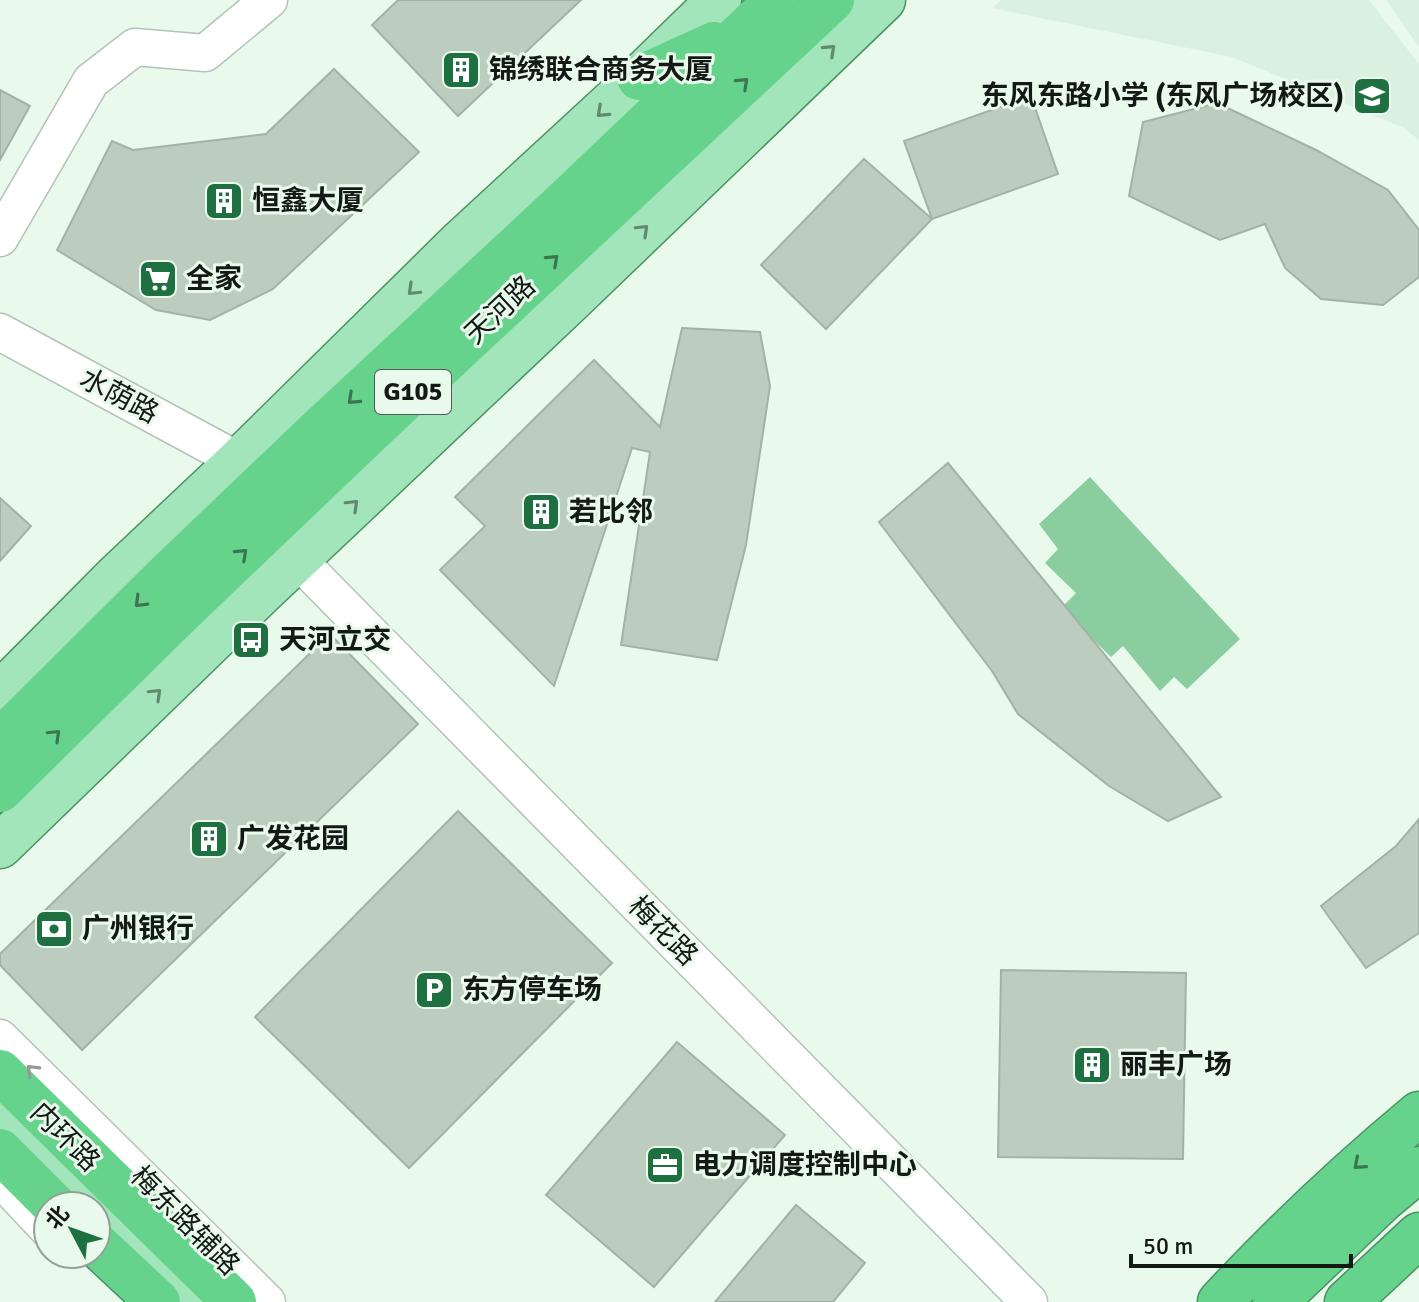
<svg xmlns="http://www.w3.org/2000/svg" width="1419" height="1302" font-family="Signika,'Noto Sans SC',sans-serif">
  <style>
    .built { fill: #daf1df }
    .water { fill: #8acd9e }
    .building { fill: #bccdc0; stroke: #a2b2a6; stroke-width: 2 }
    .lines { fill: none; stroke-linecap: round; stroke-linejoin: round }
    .minor-casing { stroke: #b3c3b7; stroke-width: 39 }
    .major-casing { stroke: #499262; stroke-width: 47 }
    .highway-casing { stroke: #499262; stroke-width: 47 }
    .minor { stroke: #fff; stroke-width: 36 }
    .major { stroke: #a3e5ba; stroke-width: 44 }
    .highway { stroke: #66d38c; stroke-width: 44 }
    .oneway { stroke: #62896f }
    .oneway2 { stroke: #3c7650 }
    .oneway3 { stroke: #959895 }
    .labels { text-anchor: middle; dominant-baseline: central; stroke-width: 6; stroke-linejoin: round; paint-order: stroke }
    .shield { fill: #e9faed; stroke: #535c55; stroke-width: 2 }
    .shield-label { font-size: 26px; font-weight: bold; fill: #131914 }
    .poi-label { font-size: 28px; font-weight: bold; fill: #131914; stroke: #e9faed; text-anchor: start }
    .street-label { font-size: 28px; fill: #131914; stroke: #e9faed }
  </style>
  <rect width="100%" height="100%" fill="#e9faed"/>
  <!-- built -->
  <path class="built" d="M 1001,0 L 1369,0 L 1419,64 L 1419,140 L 1404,128 L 1232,57 L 992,8 Z
    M 1386,0 L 1419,0 L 1419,47 Z"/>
  <!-- water -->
  <path class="water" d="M 1090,477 L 1240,639 L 1187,689 L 1174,677 L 1160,691 L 1123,646 L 1111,657 L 1061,608 L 1076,593 L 1045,563 L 1058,549 L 1039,524 Z"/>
  <!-- building -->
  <path class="building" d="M 398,0 L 581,0 L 458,116 L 372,25 Z
    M 334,69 L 419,152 L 273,289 L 210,320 L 156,310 L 57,250 L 112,141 L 133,150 L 266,134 Z
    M 0,90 L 30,106 L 0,160 Z
    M 1031,96 L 1058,174 L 932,219 L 904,141 Z
    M 1217,103 L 1316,150 L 1388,190 L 1419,230 L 1419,277 L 1383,305 L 1321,299 L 1285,268 L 1265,224 L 1220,240 L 1129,196 L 1143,122 Z
    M 864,159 L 932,219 L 826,329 L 761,265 Z
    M 682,328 L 760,332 L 770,386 L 746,545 L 717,660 L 621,645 L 650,452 L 632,448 L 554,686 L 440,570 L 485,526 L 455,497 L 594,360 L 660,427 Z
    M 948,463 L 1221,797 L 1168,821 L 1109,786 L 1018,714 L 992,671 L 879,522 Z
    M 0,498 L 31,526 L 0,561 Z
    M 330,634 L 418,724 L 82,1050 L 0,965 L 0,954 Z
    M 458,811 L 612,963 L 409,1168 L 255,1017 Z
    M 1419,819 L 1419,933 L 1366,968 L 1321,906 L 1396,846 Z
    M 1001,970 L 1186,973 L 1183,1159 L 998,1157 Z
    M 677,1042 L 785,1135 L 654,1287 L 546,1195 Z
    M 796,1205 L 865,1263 L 833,1302 L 715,1302 Z"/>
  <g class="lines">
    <defs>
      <path id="minor" d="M 0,238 L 91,81 L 135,47 L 205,53 L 269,0
        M 0,332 L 239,461
        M 297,559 L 1029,1302
        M 0,1038 L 267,1302
        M 10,1189 L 48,1229"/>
      <path id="major" d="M 0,694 L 117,576 L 239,461 L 460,243 L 639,78 L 719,0
        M 0,846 L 261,593 L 571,300 L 883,0
        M 0,1116 L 93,1206
        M 96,1209 L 193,1302"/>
      <path id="highway" d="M 639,78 L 714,44
        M 0,741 L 166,576 L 317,432 L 567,200 L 777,0
        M 0,790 L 181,612 L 378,424 L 832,0
        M 0,1072 L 234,1302
        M 0,1151 L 55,1206
        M 96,1244 L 158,1302
        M 1220,1302 C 1283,1234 1347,1174 1419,1114
        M 1275,1302 L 1382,1200 L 1419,1169
        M 1347,1302 L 1419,1235"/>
    </defs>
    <!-- minor casing -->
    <use href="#minor" class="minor-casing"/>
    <!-- major casing -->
    <use href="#major" class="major-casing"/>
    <!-- highway casing -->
    <use href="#highway" class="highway-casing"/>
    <!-- minor -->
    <use href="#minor" class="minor"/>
    <!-- major -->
    <use href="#major" class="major"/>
    <!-- highway -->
    <use href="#highway" class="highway"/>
  </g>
  <!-- one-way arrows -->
  <defs><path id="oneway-chevron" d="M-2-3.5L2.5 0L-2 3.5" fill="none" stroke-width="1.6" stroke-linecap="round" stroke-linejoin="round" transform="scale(2)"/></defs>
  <g class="oneway">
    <use href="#oneway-chevron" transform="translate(830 50) rotate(-43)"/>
    <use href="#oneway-chevron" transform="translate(602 112) rotate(137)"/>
    <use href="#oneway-chevron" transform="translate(643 230) rotate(-44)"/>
    <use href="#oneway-chevron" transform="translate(413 290) rotate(136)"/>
    <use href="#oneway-chevron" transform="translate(353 505) rotate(-44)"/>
    <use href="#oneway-chevron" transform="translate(156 694) rotate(-44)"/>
  </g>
  <g class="oneway2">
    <use href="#oneway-chevron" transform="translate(743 83) rotate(-43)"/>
    <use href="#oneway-chevron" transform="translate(553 260) rotate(-43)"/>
    <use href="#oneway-chevron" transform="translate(353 399) rotate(137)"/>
    <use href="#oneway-chevron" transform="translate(242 554) rotate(-43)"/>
    <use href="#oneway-chevron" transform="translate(140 602) rotate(135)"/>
    <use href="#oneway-chevron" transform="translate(55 735) rotate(-44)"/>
    <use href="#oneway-chevron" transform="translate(1359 1164) rotate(139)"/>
  </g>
  <use class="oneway3" href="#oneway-chevron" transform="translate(32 1070) rotate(-135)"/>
  <!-- icons -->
  <defs>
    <symbol id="building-square" viewBox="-11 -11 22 22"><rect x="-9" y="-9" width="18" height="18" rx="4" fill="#1f7040" stroke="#e9faed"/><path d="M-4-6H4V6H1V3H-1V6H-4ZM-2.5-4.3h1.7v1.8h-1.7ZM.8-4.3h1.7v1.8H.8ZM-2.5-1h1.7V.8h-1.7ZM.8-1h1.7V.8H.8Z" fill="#fff"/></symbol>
    <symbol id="school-square" viewBox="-11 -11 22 22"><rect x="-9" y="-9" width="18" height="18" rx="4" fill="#1f7040" stroke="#e9faed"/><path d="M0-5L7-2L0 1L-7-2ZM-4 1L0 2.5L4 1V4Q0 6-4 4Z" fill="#fff"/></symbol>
    <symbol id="supermarket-square" viewBox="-11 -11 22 22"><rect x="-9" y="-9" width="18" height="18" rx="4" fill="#1f7040" stroke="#e9faed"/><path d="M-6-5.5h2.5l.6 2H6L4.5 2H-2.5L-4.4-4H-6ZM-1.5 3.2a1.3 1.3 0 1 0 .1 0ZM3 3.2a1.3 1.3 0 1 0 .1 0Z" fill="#fff"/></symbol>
    <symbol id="bus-square" viewBox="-11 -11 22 22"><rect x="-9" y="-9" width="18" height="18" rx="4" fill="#1f7040" stroke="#e9faed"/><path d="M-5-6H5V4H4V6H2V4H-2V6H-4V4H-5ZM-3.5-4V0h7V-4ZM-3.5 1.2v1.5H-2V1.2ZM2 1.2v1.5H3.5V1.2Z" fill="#fff"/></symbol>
    <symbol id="bank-square" viewBox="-11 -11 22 22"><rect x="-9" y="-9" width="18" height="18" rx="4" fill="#1f7040" stroke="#e9faed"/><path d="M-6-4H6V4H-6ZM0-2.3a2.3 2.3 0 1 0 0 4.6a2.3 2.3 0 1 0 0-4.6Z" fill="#fff"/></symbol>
    <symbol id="parking-square" viewBox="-11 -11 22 22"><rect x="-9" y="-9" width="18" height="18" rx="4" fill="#1f7040" stroke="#e9faed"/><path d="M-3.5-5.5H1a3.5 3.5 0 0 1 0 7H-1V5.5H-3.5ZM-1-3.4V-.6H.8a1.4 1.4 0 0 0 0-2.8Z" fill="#fff"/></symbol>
    <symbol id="office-square" viewBox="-11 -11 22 22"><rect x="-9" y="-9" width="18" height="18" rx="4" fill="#1f7040" stroke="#e9faed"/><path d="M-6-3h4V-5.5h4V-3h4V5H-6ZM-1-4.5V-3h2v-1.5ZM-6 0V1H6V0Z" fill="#fff"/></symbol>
  </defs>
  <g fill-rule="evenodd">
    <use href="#building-square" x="439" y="48" width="44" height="44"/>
    <use href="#school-square" x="1350" y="74" width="44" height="44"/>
    <use href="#building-square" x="202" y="179" width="44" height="44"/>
    <use href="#supermarket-square" x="136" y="257" width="44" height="44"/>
    <use href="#building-square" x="519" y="490" width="44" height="44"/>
    <use href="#bus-square" x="229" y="618" width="44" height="44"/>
    <use href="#building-square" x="187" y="817" width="44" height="44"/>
    <use href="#bank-square" x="32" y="907" width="44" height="44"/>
    <use href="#parking-square" x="412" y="968" width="44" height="44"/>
    <use href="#building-square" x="1070" y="1043" width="44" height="44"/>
    <use href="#office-square" x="643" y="1143" width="44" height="44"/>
  </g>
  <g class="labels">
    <!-- shield labels -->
    <rect class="shield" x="375" y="370" width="76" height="44" rx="6"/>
    <g class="shield-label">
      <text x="413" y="392">G105</text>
    </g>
    <!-- poi labels -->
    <g class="poi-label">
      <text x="489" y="70">锦绣联合商务大厦</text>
      <text x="1344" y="96" text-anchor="end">东风东路小学 (东风广场校区)</text>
      <text x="252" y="201">恒鑫大厦</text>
      <text x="186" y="279">全家</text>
      <text x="569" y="512">若比邻</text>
      <text x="279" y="640">天河立交</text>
      <text x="237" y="839">广发花园</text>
      <text x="82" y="929">广州银行</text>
      <text x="462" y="990">东方停车场</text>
      <text x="1120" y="1065">丽丰广场</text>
      <text x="693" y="1165">电力调度控制中心</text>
    </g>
    <!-- street labels -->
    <g class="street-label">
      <text transform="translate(500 310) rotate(-43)">天河路</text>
      <text transform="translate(119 396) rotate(28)">水荫路</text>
      <text transform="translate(663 931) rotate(45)">梅花路</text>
      <text transform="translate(65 1137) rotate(45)">内环路</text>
      <text transform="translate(185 1221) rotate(45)">梅东路辅路</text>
    </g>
  </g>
  <!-- north arrow -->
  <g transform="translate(72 1230) rotate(311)"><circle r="38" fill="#e9faed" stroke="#93a096" stroke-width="2"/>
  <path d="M0-6L14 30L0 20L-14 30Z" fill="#1f7040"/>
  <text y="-12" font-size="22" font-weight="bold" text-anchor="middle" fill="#131914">北</text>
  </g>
  <!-- scale -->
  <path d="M1131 1254v12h220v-12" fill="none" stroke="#131914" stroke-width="4"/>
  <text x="1143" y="1254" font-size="24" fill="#131914" stroke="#e9faed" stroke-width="6" paint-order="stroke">50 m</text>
</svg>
